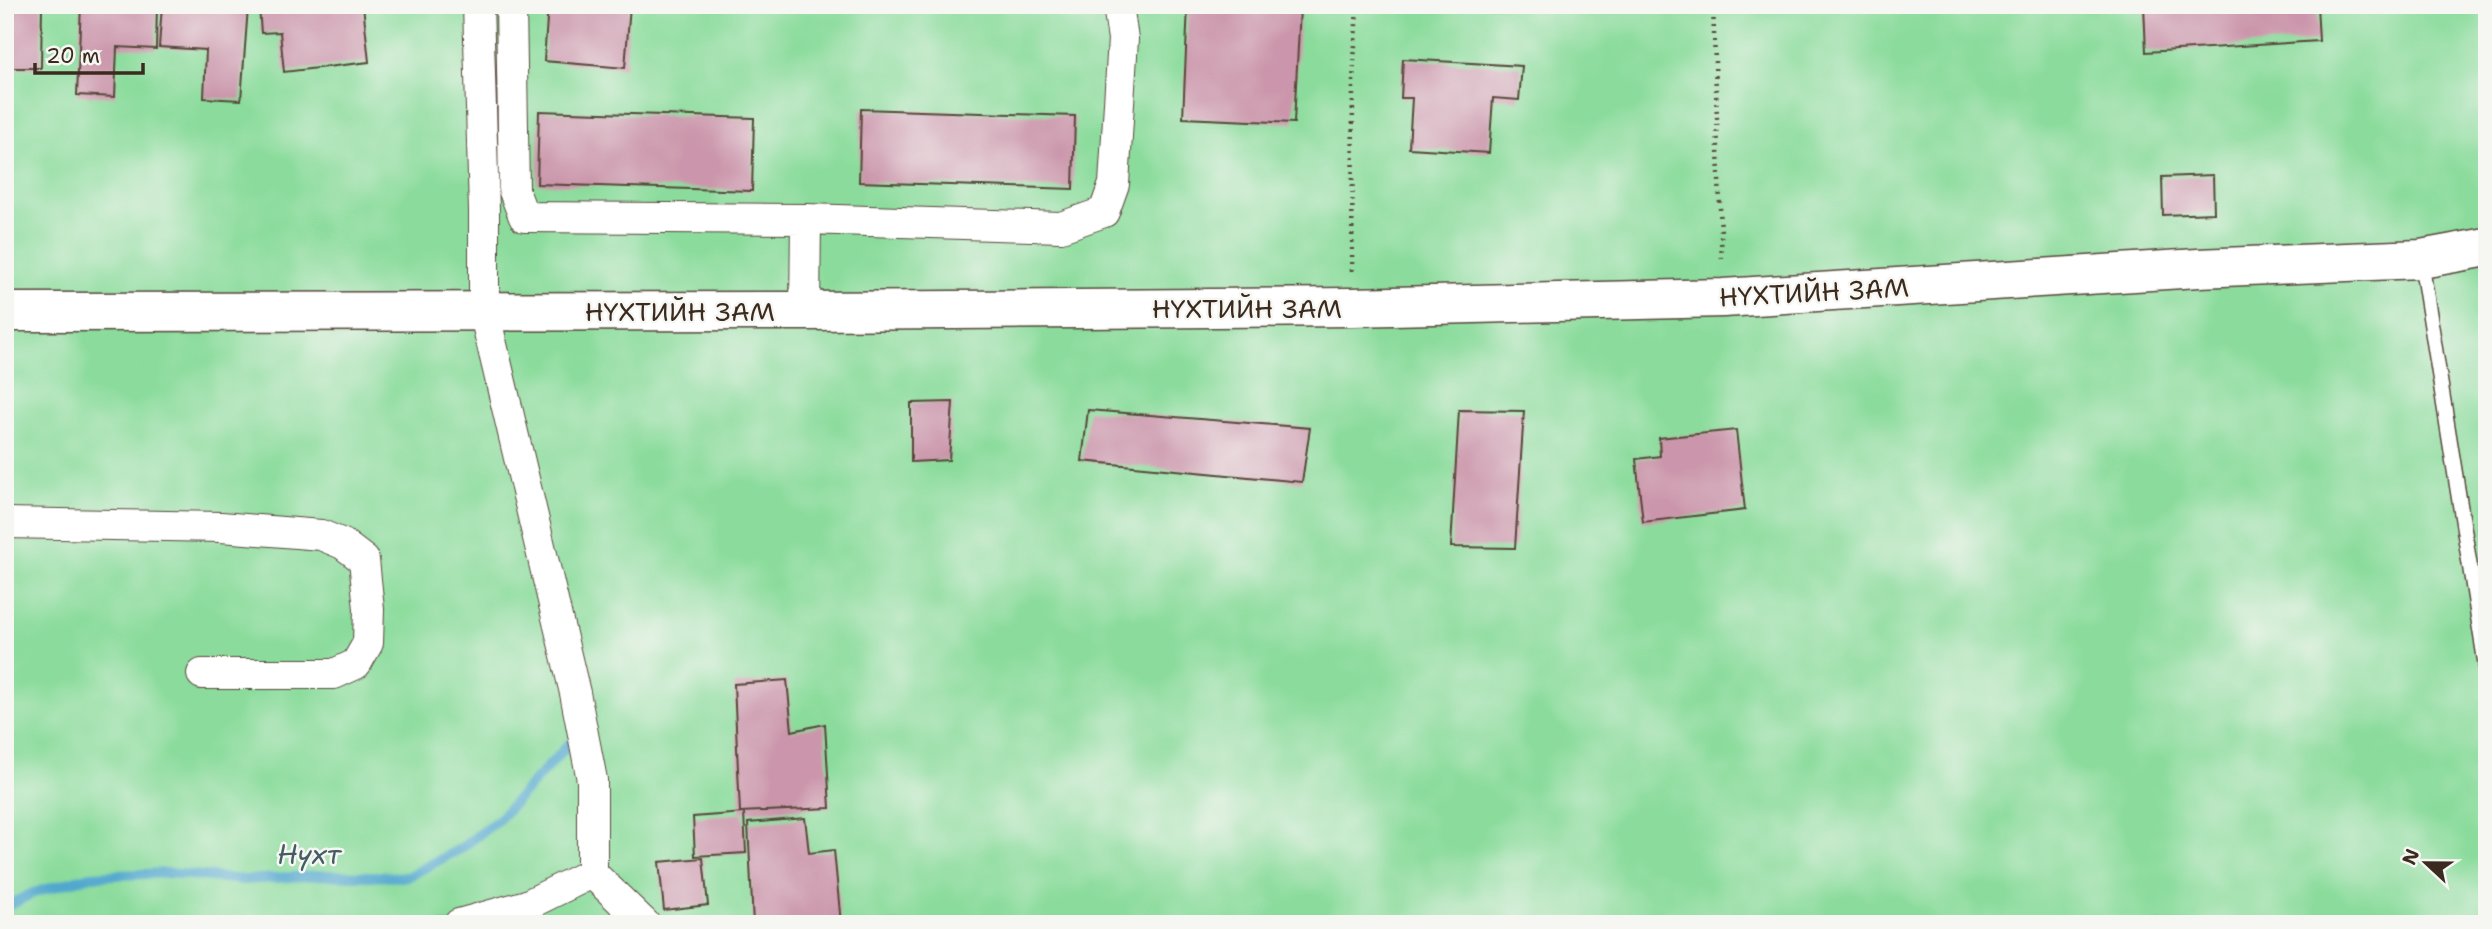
<svg xmlns="http://www.w3.org/2000/svg" width="2492" height="929" font-family="'Shantell Sans',sans-serif">
  <style>
    .green { fill: #8bdc9c; stroke: #63835d; stroke-width: 2 }
    .lines { fill: none; stroke-linecap: round; stroke-linejoin: round }
    .stream { stroke: #51a7cd; stroke-width: 10 }
    .building { fill: #cb96ab }
    .lane-casing { stroke: #57463a; stroke-width: 17 }
    .street-casing { stroke: #57463a; stroke-width: 32 }
    .secondary-casing { stroke: #57463a; stroke-width: 41 }
    .path { stroke: #57463a; stroke-width: 4.5; stroke-dasharray: 2 5; stroke-linecap: butt }
    .lane { stroke: #fff; stroke-width: 14 }
    .street { stroke: #fff; stroke-width: 30 }
    .secondary { stroke: #fff; stroke-width: 38 }
    .labels { text-anchor: middle; dominant-baseline: central; stroke-width: 5; stroke-linejoin: round; paint-order: stroke }
    .street-label { font-size: 26px; fill: #3b2a1e; stroke: #f6f6f2 }
    .water-label { font-size: 28px; font-style: italic; fill: #445c64; stroke: #f6f6f2 }
  </style>
  <rect width="100%" height="100%" fill="#f6f6f2"/>
  <filter id="ink" filterUnits="userSpaceOnUse"><feTurbulence type="fractalNoise" baseFrequency=".0143" numOctaves="2"/><feDisplacementMap in="SourceGraphic" scale="14" xChannelSelector="R" yChannelSelector="G"/><feConvolveMatrix kernelMatrix="1 2 1 2 8 2 1 2 1" color-interpolation-filters="sRGB"/></filter>
  <filter id="wash" filterUnits="userSpaceOnUse"><feTurbulence type="fractalNoise" baseFrequency=".00686" numOctaves="4" result="noise"/><feDisplacementMap in="SourceGraphic" scale="28" xChannelSelector="R" yChannelSelector="G"/><feGaussianBlur stdDeviation="1.57" result="paint"/><feColorMatrix in="noise" values="0 0 0 0 0 0 0 0 0 0 0 0 0 0 0 0 0 1.4 0 .05"/><feComposite in="paint" operator="in"/></filter>
  <g filter="url(#wash)">
    <rect width="100%" height="100%" fill="#f3e8d6"/>
    <!-- green -->
    <path class="green" d="M 5,5 L 2487,5 L 2487,924 L 5,924 Z"/>
    <g class="lines">
      <!-- stream -->
      <path class="stream" d="M 5,907 L 33,893 L 91,876 L 169,873 L 245,880 L 321,875 L 407,877 L 460,849 L 499,819 L 569,744"/>
    </g>
    <g id="blocks">
      <!-- building -->
      <path class="building" d="M 5,5 L 42,5 L 41,68 L 5,68 Z
        M 81,5 L 157,5 L 156,49 L 117,47 L 115,97 L 77,95 Z
        M 162,5 L 248,7 L 241,100 L 204,98 L 206,50 L 159,47 Z
        M 280,5 L 363,5 L 369,62 L 284,72 L 280,32 L 261,33 L 259,7 Z
        M 548,5 L 630,5 L 625,68 L 544,61 Z
        M 1188,5 L 1300,8 L 1294,123 L 1183,118 Z
        M 2144,5 L 2317,5 L 2319,41 L 2146,52 Z
        M 2373,5 L 2426,5 L 2426,7 L 2374,11 Z
        M 1403,59 L 1522,66 L 1519,100 L 1493,98 L 1489,153 L 1409,148 L 1412,98 L 1401,98 Z
        M 861,109 L 1075,116 L 1073,189 L 859,182 Z
        M 539,111 L 754,118 L 752,191 L 537,184 Z
        M 2213,175 L 2214,213 L 2163,215 L 2162,177 Z
        M 953,402 L 949,460 L 911,462 L 911,403 Z
        M 1088,410 L 1310,428 L 1302,482 L 1082,461 Z
        M 1459,410 L 1524,411 L 1515,548 L 1451,547 Z
        M 1736,430 L 1745,510 L 1643,522 L 1636,459 L 1660,456 L 1659,438 Z
        M 787,680 L 792,731 L 825,724 L 830,808 L 740,812 L 734,684 Z
        M 744,813 L 746,853 L 695,856 L 693,817 Z
        M 805,818 L 809,853 L 834,850 L 841,924 L 753,924 L 748,823 Z
        M 703,858 L 708,905 L 664,910 L 659,862 Z"/>
    </g>
  </g>
  <g filter="url(#ink)">
    <use href="#blocks" fill-opacity="0" stroke="#57463a" stroke-width="2"/>
    <g class="lines">
      <defs>
        <path id="lane" d="M 2421,261 L 2487,673"/>
        <path id="street" d="M 511,5 L 514,191 L 524,217 L 806,219 L 1061,227 L 1104,212 L 1114,184 L 1123,39 L 1118,5
          M 805,311 L 806,219
          M 5,523 L 221,527 L 321,535 L 343,544 L 364,560 L 369,609 L 368,643 L 356,664 L 334,674 L 202,674
          M 592,873 L 645,924
          M 459,924 L 527,905 L 592,873 L 592,780 L 575,693 L 484,311 L 484,211 L 478,5"/>
        <path id="secondary" d="M 5,312 L 805,311 L 1352,307 L 1723,298 L 2198,268 L 2421,259 L 2487,247"/>
      </defs>
      <!-- lane casing -->
      <use href="#lane" class="lane-casing"/>
      <!-- street casing -->
      <use href="#street" class="street-casing"/>
      <!-- secondary casing -->
      <use href="#secondary" class="secondary-casing"/>
      <!-- path -->
      <path class="path" d="M 1713,5 L 1722,263
        M 1352,271 L 1353,82 L 1357,5"/>
      <!-- lane -->
      <use href="#lane" class="lane"/>
      <!-- street -->
      <use href="#street" class="street"/>
      <!-- secondary -->
      <use href="#secondary" class="secondary"/>
    </g>
  </g>
  <g class="labels">
    <!-- street labels -->
    <g class="street-label">
      <text transform="translate(1814 292) rotate(-3)">НҮХТИЙН ЗАМ</text>
      <text x="1247" y="308">НҮХТИЙН ЗАМ</text>
      <text x="680" y="311">НҮХТИЙН ЗАМ</text>
    </g>
    <!-- water labels -->
    <g class="water-label">
      <text x="309" y="854">Нүхт</text>
    </g>
  </g>
  <!-- margin -->
  <rect width="2492" height="929" fill="none" stroke="#f6f6f2" stroke-width="28"/>
  <!-- north arrow -->
  <g transform="translate(2426 863) rotate(292)" stroke="#f6f6f2" stroke-width="5" paint-order="stroke">
  <path d="M0-5L12 26L0 18L-12 26Z" fill="#3b2a1e"/>
  <text y="-10" font-size="19" font-weight="bold" text-anchor="middle" fill="#3b2a1e">N</text>
  </g>
  <!-- scale -->
  <path d="M35 63v10h108v-10" fill="none" stroke="#3b2a1e" stroke-width="3.5"/>
  <text x="46" y="63" font-size="21" fill="#3b2a1e" stroke="#f6f6f2" stroke-width="5" paint-order="stroke">20 m</text>
</svg>
